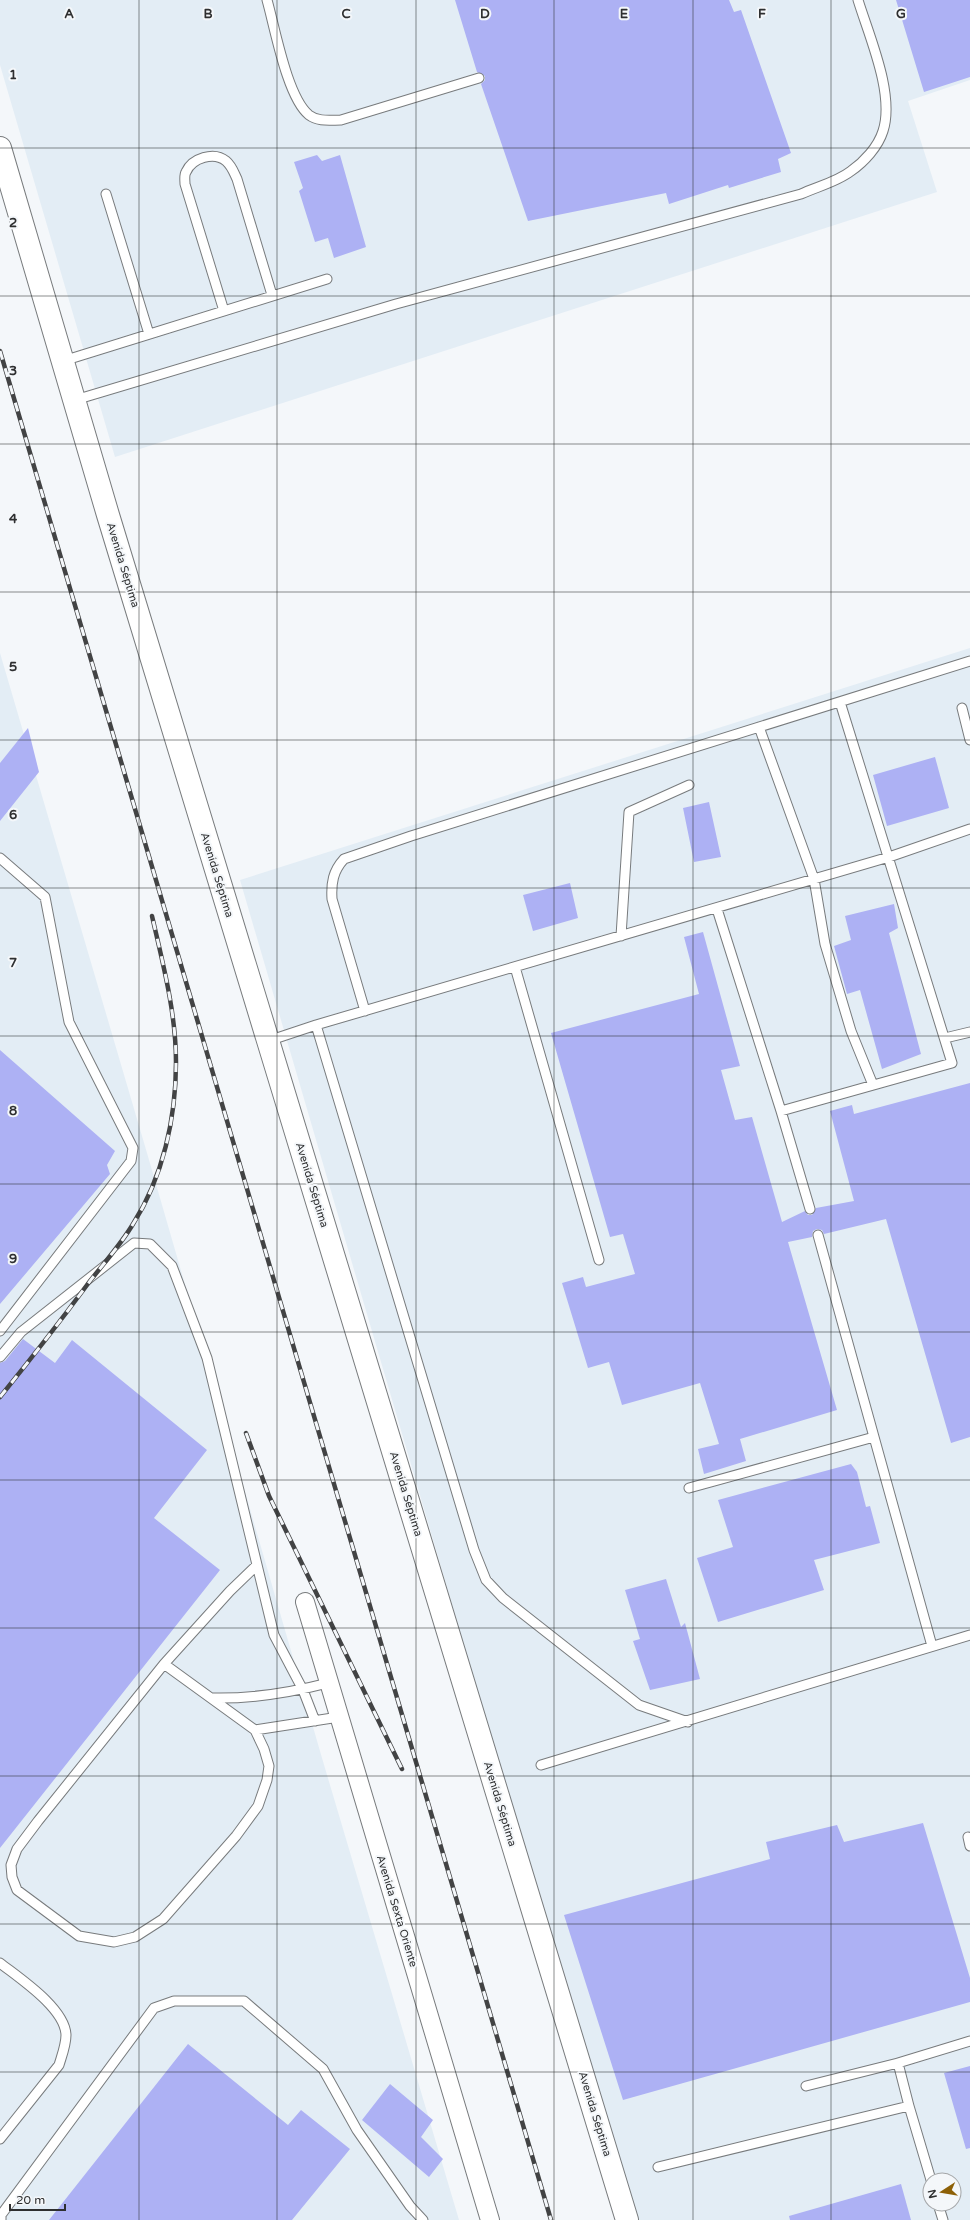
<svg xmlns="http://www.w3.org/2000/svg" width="970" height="2220" font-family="'Varela Round',sans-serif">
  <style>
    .built { fill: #e3edf5; fill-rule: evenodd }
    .building { fill: #adb1f4 }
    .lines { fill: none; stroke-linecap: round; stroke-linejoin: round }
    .lane-casing { stroke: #787b7d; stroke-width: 11 }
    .street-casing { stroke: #787b7d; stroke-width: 20 }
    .secondary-casing { stroke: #787b7d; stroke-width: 24 }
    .lane { stroke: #fff; stroke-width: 9 }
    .street { stroke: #fff; stroke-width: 18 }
    .secondary { stroke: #fff; stroke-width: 22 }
    .rail-casing { stroke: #424344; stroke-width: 4.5 }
    .rail { stroke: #f4f7fa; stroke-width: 3; stroke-dasharray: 9; stroke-linecap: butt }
    .grid { fill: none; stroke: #2e2f30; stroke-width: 1; stroke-opacity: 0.55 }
    .labels { text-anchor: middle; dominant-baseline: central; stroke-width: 4; stroke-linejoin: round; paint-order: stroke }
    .street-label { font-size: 11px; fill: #2e2f30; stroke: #f4f7fa }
    .grid-label { font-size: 13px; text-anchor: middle; font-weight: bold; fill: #2e2f30; stroke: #f4f7fa; stroke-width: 4; stroke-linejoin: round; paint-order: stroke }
  </style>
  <rect width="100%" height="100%" fill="#f4f7fa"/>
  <!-- built -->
  <path class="built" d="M 0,0 L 970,0 L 970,80 L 908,101 L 937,192 L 115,457 L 0,65 Z
    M 970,648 L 970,2220 L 632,2220 L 240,880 ZM 930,2180 L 954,2180 L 954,2204 L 930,2204 Z
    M 0,653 L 147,1153 L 322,1758 L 459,2220 L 0,2220 Z"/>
  <!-- building -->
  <path class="building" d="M 455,0 L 729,0 L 734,12 L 741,10 L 791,153 L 778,159 L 781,172 L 729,188 L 728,185 L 669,204 L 666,193 L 528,221 L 481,84 L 485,80 L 485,76 L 477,72 Z
    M 896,0 L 970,0 L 970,77 L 924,92 Z
    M 317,155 L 322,161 L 340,155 L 366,247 L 334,258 L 328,238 L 315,242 L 299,191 L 303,188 L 294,162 Z
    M 28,728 L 39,772 L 0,821 L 0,763 Z
    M 935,757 L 949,808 L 887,826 L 873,775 Z
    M 709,802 L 721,857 L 694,862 L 683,808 Z
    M 570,883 L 578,918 L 533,931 L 523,895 Z
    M 894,904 L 898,928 L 889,933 L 921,1054 L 882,1069 L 860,990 L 847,994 L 834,946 L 851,940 L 845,916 Z
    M 703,932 L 740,1066 L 721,1070 L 735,1120 L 752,1117 L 782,1222 L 805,1211 L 808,1215 L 812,1215 L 816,1208 L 854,1201 L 830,1111 L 852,1105 L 854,1114 L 970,1083 L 970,1437 L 951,1443 L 886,1219 L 824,1234 L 822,1230 L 817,1229 L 813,1231 L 812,1237 L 788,1242 L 837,1410 L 740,1439 L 746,1461 L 704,1474 L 698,1449 L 719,1444 L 700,1383 L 622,1405 L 609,1362 L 588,1368 L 562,1283 L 583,1277 L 586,1287 L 635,1274 L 623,1234 L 610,1237 L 551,1033 L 699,994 L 684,937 Z
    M 0,1050 L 115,1151 L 107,1165 L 110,1174 L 0,1304 Z
    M 23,1339 L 55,1363 L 72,1340 L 207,1450 L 154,1518 L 220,1570 L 0,1848 L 0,1363 L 5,1361 Z
    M 851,1464 L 857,1472 L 866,1507 L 870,1506 L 880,1543 L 814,1560 L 824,1590 L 718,1622 L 697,1558 L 733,1547 L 718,1500 Z
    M 666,1579 L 681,1627 L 685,1623 L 700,1679 L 650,1690 L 633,1641 L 640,1639 L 625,1590 Z
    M 923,1823 L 970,1978 L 970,2002 L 623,2100 L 564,1915 L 770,1859 L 766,1842 L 837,1825 L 844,1842 Z
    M 188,2044 L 288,2125 L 301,2110 L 350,2149 L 292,2220 L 49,2220 Z
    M 970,2066 L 970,2148 L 966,2149 L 944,2073 Z
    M 390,2084 L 433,2120 L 421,2137 L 443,2159 L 429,2177 L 362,2120 Z
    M 901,2184 L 911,2220 L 790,2220 L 789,2216 Z"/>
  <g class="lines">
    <defs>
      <path id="lane" d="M 267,0 C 275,28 287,97 309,115 C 318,122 330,120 341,120 L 479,78
        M 106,194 L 149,334
        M 224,311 L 185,184 C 185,181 184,175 186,172 C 192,158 214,151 226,161 C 232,166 234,173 237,179 L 272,295
        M 63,361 L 327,279
        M 75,400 L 396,304 L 801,194 C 816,187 837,182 851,171 C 864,162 878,147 883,131 C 895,94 869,36 858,0
        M 962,708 L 970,740
        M 759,727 L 814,879 L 825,944 L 851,1031 L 873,1085
        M 0,858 L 45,897 L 69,1022 L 133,1148 L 131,1161 L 0,1331
        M 717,909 L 781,1111 L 810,1209
        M 621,936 L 629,812 L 689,785
        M 515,967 L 599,1260
        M 365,1011 L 332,899 C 331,883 333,871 344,859 L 411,836 L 970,661
        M 316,1025 L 474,1550 L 486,1580 L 503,1598 L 639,1705 L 688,1722
        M 945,1038 L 970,1032
        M 268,1041 L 316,1025 L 889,857 L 970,829
        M 781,1111 L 952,1063 L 840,702
        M 818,1235 L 932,1646
        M 0,1357 L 21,1332 L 134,1243 L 150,1244 L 172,1266 L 207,1358 L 274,1635 L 303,1690 L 315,1721
        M 689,1488 L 874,1437
        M 164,1664 L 38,1821 L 17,1849 L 11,1865 L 12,1877 L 17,1890 L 79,1936 L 114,1942 L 135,1937 L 163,1919 L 236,1836 L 258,1806 L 267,1780 L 269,1766 L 264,1749 L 255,1730 L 164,1664 L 230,1591 L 257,1565
        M 212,1698 C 252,1699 289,1693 328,1683
        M 255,1730 L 339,1717
        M 541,1765 L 970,1635
        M 968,1837 L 970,1846
        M 0,1963 C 19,1978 65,2008 66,2035 C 66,2045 62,2055 59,2065 L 0,2139
        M 806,2086 L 898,2063
        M 909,2106 L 898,2063 L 970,2041
        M 658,2167 L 909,2106 L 931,2180
        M 938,2204 L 943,2220
        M 1,2220 L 1,2215 L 154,2008 L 174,2001 L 244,2001 L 323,2069 L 357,2130 L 410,2206 L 423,2220"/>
      <path id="street" d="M 305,1602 L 490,2220"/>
      <path id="secondary" d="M 0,148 L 108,515 L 627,2220"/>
    </defs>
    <!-- lane casing -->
    <use href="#lane" class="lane-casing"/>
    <!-- street casing -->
    <use href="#street" class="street-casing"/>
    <!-- secondary casing -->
    <use href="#secondary" class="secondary-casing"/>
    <!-- lane -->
    <use href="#lane" class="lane"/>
    <!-- street -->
    <use href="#street" class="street"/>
    <!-- secondary -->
    <use href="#secondary" class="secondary"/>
    <defs>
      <path id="rail" d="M 0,351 L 551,2220
        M 0,1397 C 30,1360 59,1323 87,1285 C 102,1265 120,1246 133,1224 C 163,1177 176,1118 176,1062 C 176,1013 163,964 152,916
        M 246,1433 L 269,1496 L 402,1769"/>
    </defs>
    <!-- rail casing -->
    <use href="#rail" class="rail-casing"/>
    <!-- rail -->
    <use href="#rail" class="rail"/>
  </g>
  <!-- grid -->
  <path class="grid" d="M 139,0 L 139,2220M 277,0 L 277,2220M 416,0 L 416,2220M 554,0 L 554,2220M 693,0 L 693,2220M 831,0 L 831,2220M 0,148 L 970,148M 0,296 L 970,296M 0,444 L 970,444M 0,592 L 970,592M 0,740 L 970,740M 0,888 L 970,888M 0,1036 L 970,1036M 0,1184 L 970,1184M 0,1332 L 970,1332M 0,1480 L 970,1480M 0,1628 L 970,1628M 0,1776 L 970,1776M 0,1924 L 970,1924M 0,2072 L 970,2072"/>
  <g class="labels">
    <!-- street labels -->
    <g class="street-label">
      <text transform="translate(123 565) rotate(73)">Avenida Séptima</text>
      <text transform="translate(217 875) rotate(73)">Avenida Séptima</text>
      <text transform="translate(312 1185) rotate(73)">Avenida Séptima</text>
      <text transform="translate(406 1494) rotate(73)">Avenida Séptima</text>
      <text transform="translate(500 1804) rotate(73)">Avenida Séptima</text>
      <text transform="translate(397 1911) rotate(73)">Avenida Sexta Oriente</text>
      <text transform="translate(595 2114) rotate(73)">Avenida Séptima</text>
    </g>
  </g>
  <g class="grid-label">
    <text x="69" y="18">A</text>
    <text x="208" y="18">B</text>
    <text x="346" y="18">C</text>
    <text x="485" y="18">D</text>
    <text x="624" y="18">E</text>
    <text x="762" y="18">F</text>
    <text x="901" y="18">G</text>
    <text x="13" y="79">1</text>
    <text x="13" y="227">2</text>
    <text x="13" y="375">3</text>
    <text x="13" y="523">4</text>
    <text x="13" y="671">5</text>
    <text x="13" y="819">6</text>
    <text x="13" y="967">7</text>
    <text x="13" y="1115">8</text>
    <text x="13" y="1263">9</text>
  </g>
  <!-- north arrow -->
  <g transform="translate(942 2192) rotate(258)"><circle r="19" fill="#f4f7fa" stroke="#a5a7a9"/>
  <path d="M0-3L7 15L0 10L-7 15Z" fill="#8d6007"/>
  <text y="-6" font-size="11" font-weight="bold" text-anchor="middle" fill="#2e2f30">N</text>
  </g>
  <!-- scale -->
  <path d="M10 2204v6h55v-6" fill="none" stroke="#2e2f30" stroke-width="2"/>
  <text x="16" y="2204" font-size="12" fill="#2e2f30" stroke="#f4f7fa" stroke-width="3" paint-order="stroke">20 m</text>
</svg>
